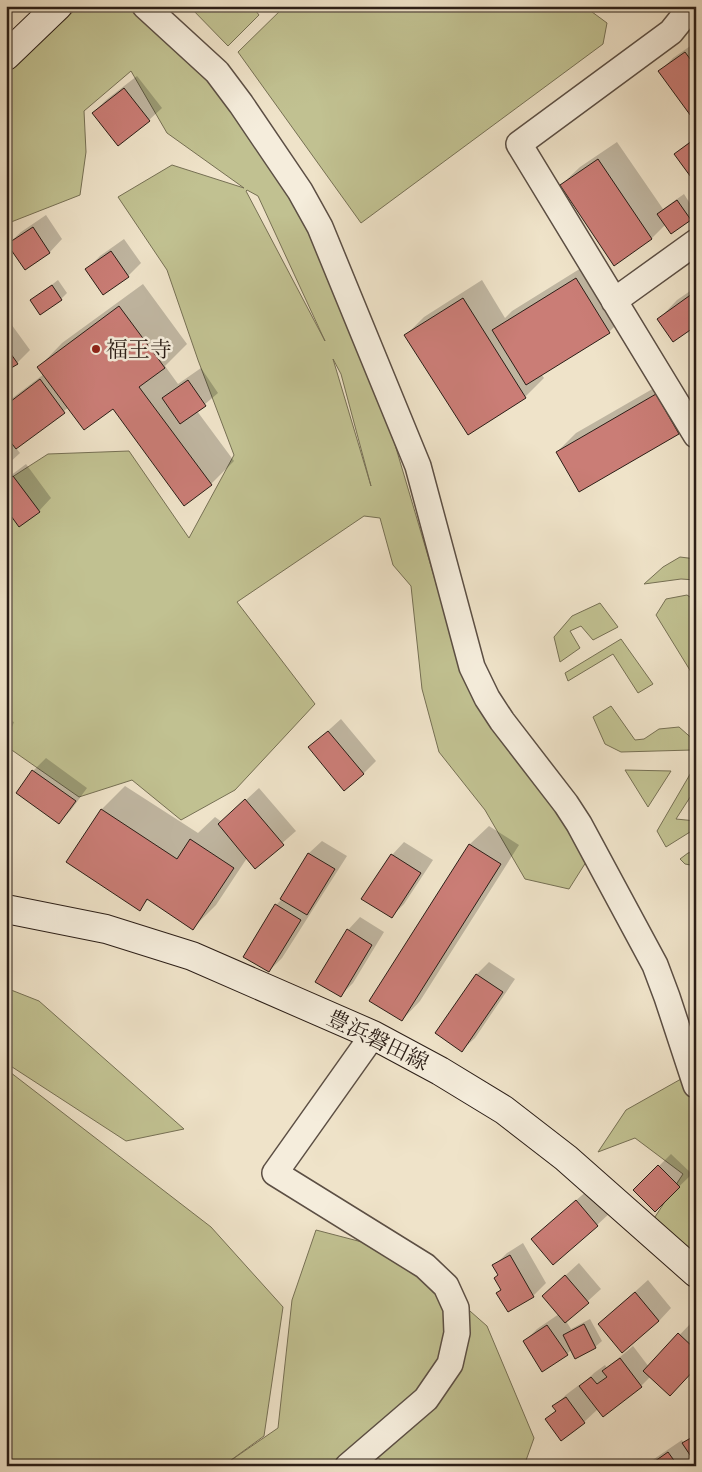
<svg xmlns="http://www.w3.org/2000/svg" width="702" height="1472" font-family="'EB Garamond','Noto Serif JP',serif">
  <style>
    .green { fill: #c1c191; stroke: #767054; fill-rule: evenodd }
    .shadow { fill: #0003 }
    .building { fill: #ca7d76; stroke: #2b1e17 }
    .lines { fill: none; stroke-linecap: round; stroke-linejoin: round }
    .street-casing { stroke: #5c4f44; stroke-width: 28 }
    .secondary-casing { stroke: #2b1e17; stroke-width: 30 }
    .street { stroke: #f5eddc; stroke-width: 25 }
    .secondary { stroke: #f5eddc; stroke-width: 28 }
    .poi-dot { fill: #8f2418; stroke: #f5eddc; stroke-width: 2 }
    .labels { text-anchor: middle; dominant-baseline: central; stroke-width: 5; stroke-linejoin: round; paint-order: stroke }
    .poi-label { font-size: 22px; fill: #2b1e17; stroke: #f5eddc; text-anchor: start }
    .street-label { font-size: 22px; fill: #2b1e17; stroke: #f5eddc }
  </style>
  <rect width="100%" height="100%" fill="#efe3c9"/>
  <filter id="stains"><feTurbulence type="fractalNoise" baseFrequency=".004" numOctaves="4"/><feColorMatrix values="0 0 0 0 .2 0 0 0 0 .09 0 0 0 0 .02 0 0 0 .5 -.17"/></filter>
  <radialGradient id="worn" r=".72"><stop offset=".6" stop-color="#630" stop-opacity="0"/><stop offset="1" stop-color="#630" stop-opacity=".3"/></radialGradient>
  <!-- green -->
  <path class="green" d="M 79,6 L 141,6 L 227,85 L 359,323 L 449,627 L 593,851 L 569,889 L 525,879 L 485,810 L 439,752 L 422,689 L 411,586 L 393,565 L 380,518 L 364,516 L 237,602 L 315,704 L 235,790 L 181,820 L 132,780 L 79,797 L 6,746 L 6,481 L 48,454 L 129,451 L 189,538 L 234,455 L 198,360 L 167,270 L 118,197 L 172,165 L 244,188 L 167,133 L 131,71 L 84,111 L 86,152 L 80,195 L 6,224 L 6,75 ZM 247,190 L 258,196 L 325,341 L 246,191 ZM 333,359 L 341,374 L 371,486 Z
    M 189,6 L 252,6 L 259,15 L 228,46 Z
    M 285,6 L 584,6 L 607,23 L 603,44 L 361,223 L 238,52 Z
    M 680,557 L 696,559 L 696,580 L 681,579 L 644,584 L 663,567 Z
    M 687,595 L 696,601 L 696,680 L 656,615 L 666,599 Z
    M 600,603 L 618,627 L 593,640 L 581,626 L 570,631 L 580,648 L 560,662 L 554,637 L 572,616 Z
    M 621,639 L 653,684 L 638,693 L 613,654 L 568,681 L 565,673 Z
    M 611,706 L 635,740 L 644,739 L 659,729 L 679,727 L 696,742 L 696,754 L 692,750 L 621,752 L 605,744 L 593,717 Z
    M 696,764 L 696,788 L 676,819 L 696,821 L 696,833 L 690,832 L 666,847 L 657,831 Z
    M 625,770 L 671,771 L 648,807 Z
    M 696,851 L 696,866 L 685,864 L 680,859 L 688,853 Z
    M 6,988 L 39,1001 L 184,1129 L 126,1141 L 6,1063 Z
    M 6,1069 L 211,1227 L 283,1307 L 264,1436 L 227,1463 L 278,1428 L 292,1300 L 316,1230 L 404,1253 L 487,1326 L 534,1438 L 524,1466 L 387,1466 L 373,1453 L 353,1466 L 6,1466 Z
    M 681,1079 L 696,1095 L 696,1258 L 653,1220 L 683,1174 L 635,1138 L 598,1152 L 626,1110 Z"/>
  <!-- shadow -->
  <path class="shadow" d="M 696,42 L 696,121 L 660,71 L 673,58 Z
    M 137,76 L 162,108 L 149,120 L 93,113 L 106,100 Z
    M 696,136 L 696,182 L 676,154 Z
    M 617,142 L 663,209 L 684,194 L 696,213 L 671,232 L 666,224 L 652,238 L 615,264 L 561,185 L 580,167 Z
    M 46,215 L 62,239 L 50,252 L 25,269 L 8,244 L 21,232 Z
    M 124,239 L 141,263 L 128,276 L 87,269 L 100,256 Z
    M 594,260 L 628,313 L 609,332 L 541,374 L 544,378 L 525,397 L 469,433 L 406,335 L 424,317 L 482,280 L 505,318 L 512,311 Z
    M 58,280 L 67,293 L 61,299 L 32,300 Z
    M 143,284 L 187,344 L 165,366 L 178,384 L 201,368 L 218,393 L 197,411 L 234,461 L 211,484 L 113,407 L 69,407 L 16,448 L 20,453 L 6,466 L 6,403 L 44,374 L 39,367 L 62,343 Z
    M 696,287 L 696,325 L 659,319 L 677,300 Z
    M 6,317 L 30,350 L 17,363 L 6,369 Z
    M 675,376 L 696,415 L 678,433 L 557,452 L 576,433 Z
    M 26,464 L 51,498 L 39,511 L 6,507 L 6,479 Z
    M 6,719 L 14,722 L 6,742 Z
    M 341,719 L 376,761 L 363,774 L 310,747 Z
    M 46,758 L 87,788 L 71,810 L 59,823 L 18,792 L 33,771 Z
    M 125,786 L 198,833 L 215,817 L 222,822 L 259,788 L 296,831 L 255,867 L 247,858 L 216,905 L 193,928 L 149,899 L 139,909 L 68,862 L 102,809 Z
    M 489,826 L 519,845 L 420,1001 L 402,1020 L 371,1001 L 470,844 Z
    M 322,841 L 347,856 L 282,958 L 269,971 L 276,905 L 282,899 L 309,853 Z
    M 404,842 L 433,860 L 404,904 L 391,917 L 392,855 Z
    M 360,917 L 384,932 L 353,983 L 340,996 L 348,930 Z
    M 489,962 L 515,979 L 475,1038 L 462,1050 L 436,1033 L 477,974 Z
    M 671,1154 L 692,1174 L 655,1210 L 635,1190 Z
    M 589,1189 L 610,1213 L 597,1225 L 532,1239 Z
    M 523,1243 L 546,1283 L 533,1296 L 497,1293 L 502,1289 L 499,1274 L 494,1266 L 507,1253 Z
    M 579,1263 L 601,1289 L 566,1321 L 571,1329 L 590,1319 L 602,1341 L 595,1347 L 576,1357 L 572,1349 L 567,1354 L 524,1342 L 537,1329 L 559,1314 L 556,1284 Z
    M 648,1280 L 671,1308 L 659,1321 L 599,1324 Z
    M 692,1322 L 696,1325 L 696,1367 L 651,1376 L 641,1386 L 598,1409 L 584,1422 L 547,1419 L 556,1410 L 554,1406 L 567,1394 L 579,1385 L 580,1387 L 594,1373 L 605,1365 L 607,1368 L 633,1346 L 649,1367 Z
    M 696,1434 L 696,1462 L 692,1466 L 648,1466 L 654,1459 L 682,1440 L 684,1444 Z"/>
  <!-- building -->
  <path class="building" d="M 685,52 L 696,67 L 696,123 L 658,71 Z
    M 124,88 L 150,121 L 118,146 L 92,113 Z
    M 696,138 L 696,184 L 674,154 Z
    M 598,159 L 652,239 L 614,266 L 560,185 Z
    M 677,200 L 691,220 L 671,234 L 657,214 Z
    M 33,227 L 50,253 L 25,270 L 7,244 Z
    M 111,251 L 129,277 L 103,295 L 85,269 Z
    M 576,278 L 610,333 L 526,385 L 492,330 Z
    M 52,285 L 62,300 L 40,315 L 30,300 Z
    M 696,291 L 696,326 L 673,342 L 657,319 Z
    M 463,298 L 526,398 L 468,435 L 404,335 Z
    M 119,306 L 165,368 L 139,387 L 212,485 L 184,506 L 113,409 L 84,430 L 37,367 Z
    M 6,347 L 18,364 L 6,371 Z
    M 40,379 L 65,413 L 16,449 L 6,436 L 6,405 Z
    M 188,380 L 206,406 L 180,424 L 162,398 Z
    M 656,394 L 679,434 L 579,492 L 556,452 Z
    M 13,476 L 40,512 L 19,527 L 6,509 L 6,481 Z
    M 328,731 L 364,774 L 344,791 L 308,747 Z
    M 32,770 L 76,801 L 59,824 L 16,793 Z
    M 245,799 L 284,845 L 255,869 L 218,824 Z
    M 101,809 L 177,859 L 190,839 L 234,868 L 193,930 L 147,899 L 140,911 L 66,862 Z
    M 469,844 L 501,864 L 402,1021 L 369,1001 Z
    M 308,853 L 335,869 L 307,915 L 280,899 Z
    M 391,854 L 421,873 L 392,918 L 361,899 Z
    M 275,904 L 301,920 L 269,972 L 243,957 Z
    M 347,929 L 372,945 L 341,997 L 315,982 Z
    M 476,974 L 503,992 L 462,1052 L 435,1033 Z
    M 658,1165 L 680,1187 L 655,1212 L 633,1190 Z
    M 576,1200 L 598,1226 L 553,1265 L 531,1239 Z
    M 510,1255 L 534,1297 L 508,1312 L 496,1293 L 501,1290 L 494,1278 L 498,1275 L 492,1265 Z
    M 565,1275 L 589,1303 L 565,1323 L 542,1296 Z
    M 635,1292 L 659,1321 L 622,1353 L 598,1324 Z
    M 584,1324 L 596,1348 L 575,1359 L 563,1335 Z
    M 547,1325 L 568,1355 L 542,1372 L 523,1341 Z
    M 678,1333 L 696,1350 L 696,1368 L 670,1396 L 643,1371 Z
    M 620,1358 L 642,1387 L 603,1417 L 579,1386 L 591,1377 L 597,1384 L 607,1377 L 602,1371 Z
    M 566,1397 L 585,1423 L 561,1441 L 545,1419 L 556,1411 L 552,1406 Z
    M 696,1435 L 696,1464 L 682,1443 Z
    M 668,1452 L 678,1466 L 648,1466 Z"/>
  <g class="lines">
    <defs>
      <path id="street" d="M 145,6 L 217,72 L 241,104 L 300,191 L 320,227 L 418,466 L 472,667 L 487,698 L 502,721 L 566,804 L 579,824 L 655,965 L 667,997 L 696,1085
        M 692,6 L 671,32 L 519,144 L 696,435
        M 614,301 L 696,242
        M 348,1466 L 426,1399 L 450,1364 L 457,1333 L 456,1308 L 446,1286 L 425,1266 L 275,1173 L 373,1035"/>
      <path id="secondary" d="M 6,56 L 58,6
        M 6,909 L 106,929 L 192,956 L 373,1035 L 440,1071 L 504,1110 L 566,1158 L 696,1273"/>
    </defs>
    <!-- street casing -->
    <use href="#street" class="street-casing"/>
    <!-- secondary casing -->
    <use href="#secondary" class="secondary-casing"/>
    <!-- street -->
    <use href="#street" class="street"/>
    <!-- secondary -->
    <use href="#secondary" class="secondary"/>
  </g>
  <!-- markers -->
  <circle class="poi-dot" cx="96" cy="349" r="5"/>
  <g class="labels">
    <!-- poi labels -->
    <g class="poi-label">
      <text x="106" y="349">福王寺</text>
    </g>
    <!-- street labels -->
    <g class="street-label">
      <text transform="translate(378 1040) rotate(26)">豊浜磐田線</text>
    </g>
  </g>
  <!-- margin -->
  <rect width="702" height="1472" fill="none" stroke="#efe3c9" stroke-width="25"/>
  <rect x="8" y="8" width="687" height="1457" fill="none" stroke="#2b1e17" stroke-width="2.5"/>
  <rect x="12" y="12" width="677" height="1447" fill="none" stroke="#2b1e17"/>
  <rect width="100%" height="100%" filter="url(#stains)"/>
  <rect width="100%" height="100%" fill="url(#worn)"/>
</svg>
